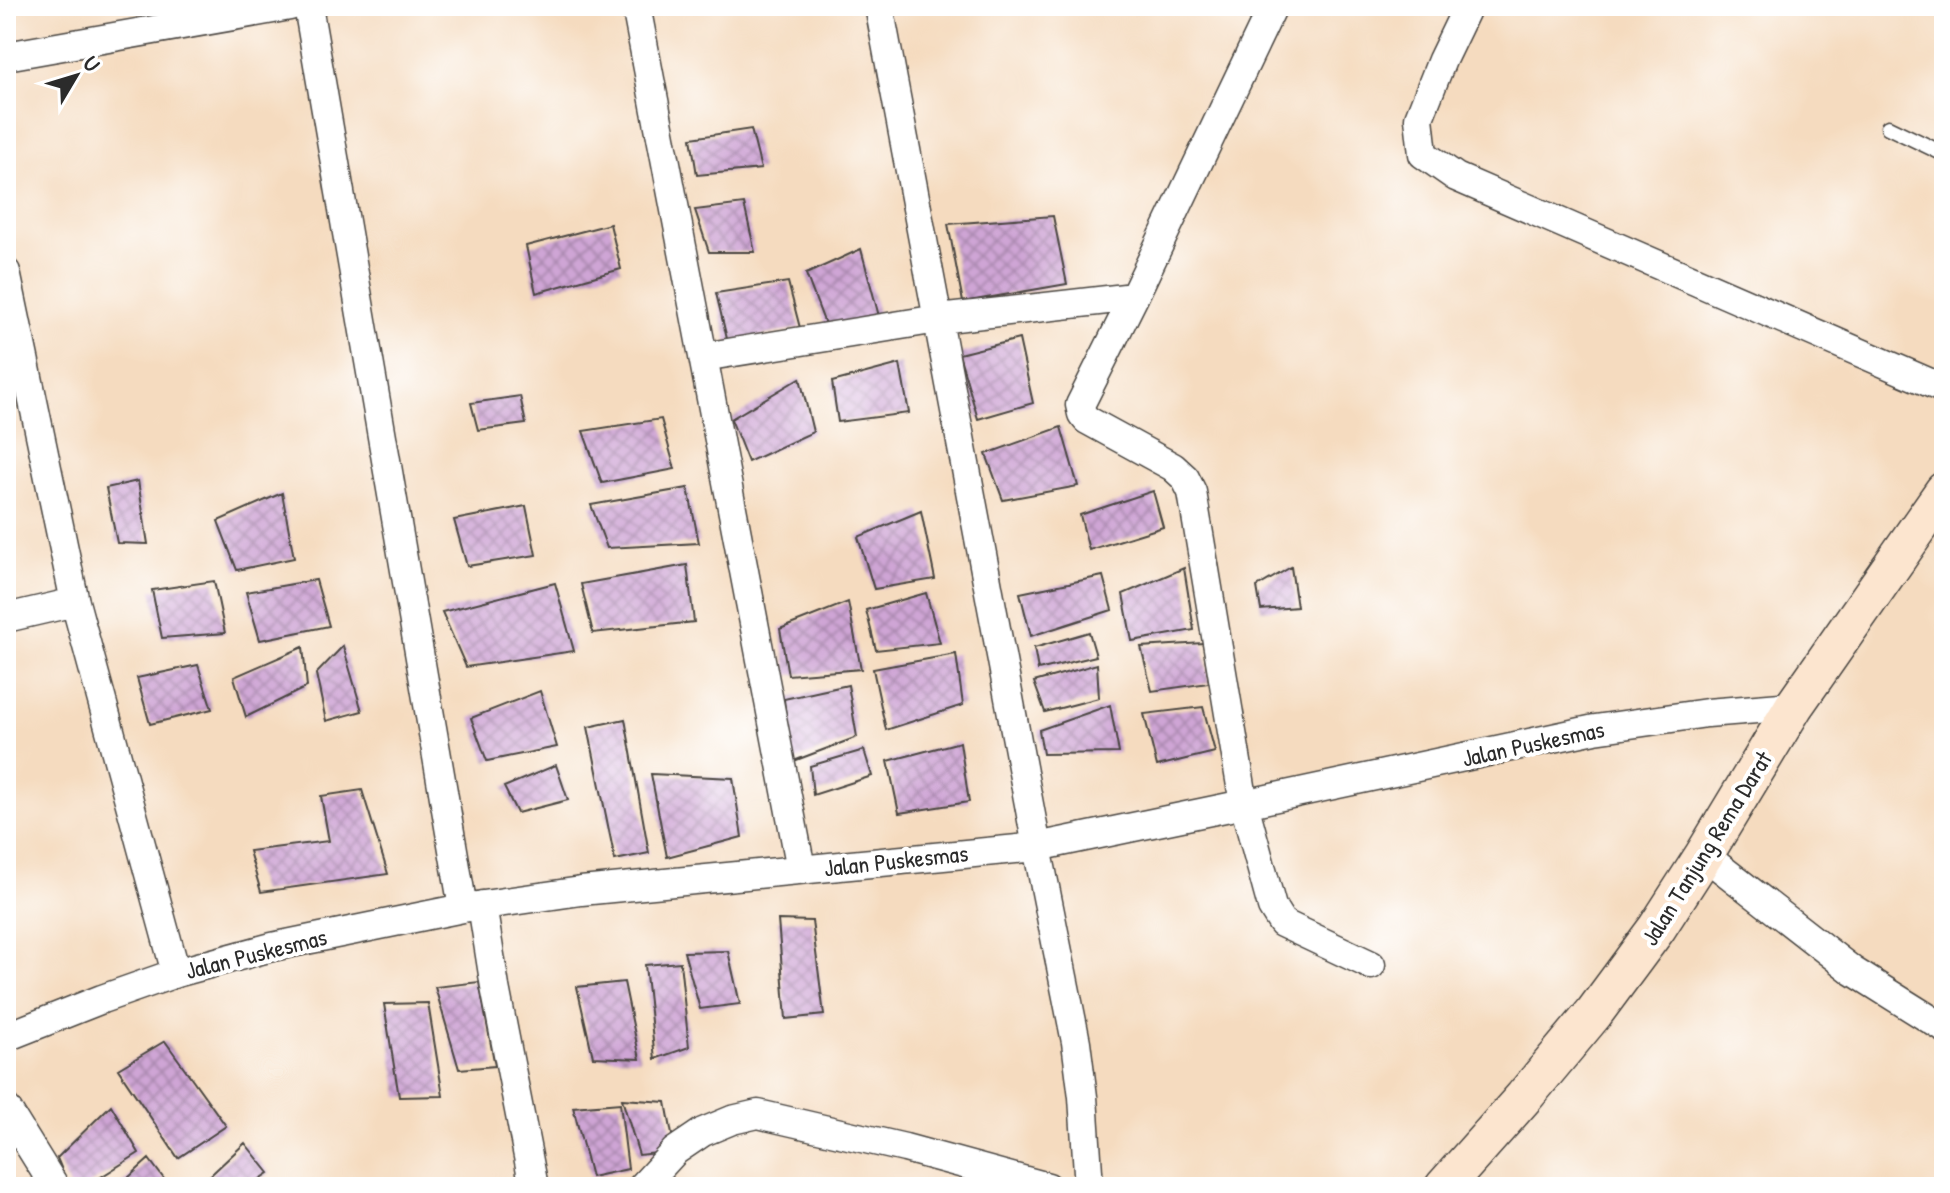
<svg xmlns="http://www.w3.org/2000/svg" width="1950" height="1193" font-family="'Patrick Hand',sans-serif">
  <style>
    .building { fill: url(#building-cross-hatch) }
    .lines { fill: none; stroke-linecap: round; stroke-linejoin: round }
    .lane-casing { stroke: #494541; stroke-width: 17 }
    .street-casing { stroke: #494541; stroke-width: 31 }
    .secondary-casing { stroke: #494541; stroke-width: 41 }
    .lane { stroke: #fff; stroke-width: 14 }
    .street { stroke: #fff; stroke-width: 28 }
    .secondary { stroke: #fce5cf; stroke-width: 38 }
    .labels { text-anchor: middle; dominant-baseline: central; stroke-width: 8; stroke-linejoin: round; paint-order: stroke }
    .street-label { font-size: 24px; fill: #2b2b2b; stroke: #fff }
  </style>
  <defs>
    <pattern id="building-cross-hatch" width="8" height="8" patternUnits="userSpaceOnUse" patternTransform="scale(2)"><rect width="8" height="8" fill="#cfa5d5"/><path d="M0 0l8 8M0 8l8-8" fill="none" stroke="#a887ad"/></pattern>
  </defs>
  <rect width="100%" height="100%" fill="#fff"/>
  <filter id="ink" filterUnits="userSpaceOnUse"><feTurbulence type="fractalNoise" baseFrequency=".0125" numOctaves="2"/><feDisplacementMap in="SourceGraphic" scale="16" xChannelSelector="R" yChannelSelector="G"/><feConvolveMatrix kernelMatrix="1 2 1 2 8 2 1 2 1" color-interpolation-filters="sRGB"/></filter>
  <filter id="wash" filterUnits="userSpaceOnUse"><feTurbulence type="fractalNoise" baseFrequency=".006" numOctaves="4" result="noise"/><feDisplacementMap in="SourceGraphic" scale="32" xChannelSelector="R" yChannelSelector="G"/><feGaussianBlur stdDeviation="1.8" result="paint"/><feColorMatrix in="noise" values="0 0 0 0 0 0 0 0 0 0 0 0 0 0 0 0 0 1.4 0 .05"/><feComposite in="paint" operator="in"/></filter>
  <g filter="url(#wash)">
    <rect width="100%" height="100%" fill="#f5dbbf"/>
    <g id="blocks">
      <!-- building -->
      <path class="building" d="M 751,129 L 761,169 L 697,175 L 691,138 Z
        M 744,204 L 755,252 L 709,252 L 695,210 Z
        M 1053,216 L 1067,284 L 963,302 L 948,224 Z
        M 610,224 L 621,269 L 536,293 L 526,246 Z
        M 861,249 L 880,320 L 830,337 L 806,274 Z
        M 788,282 L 800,328 L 728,343 L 716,293 Z
        M 1019,339 L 1033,403 L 978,419 L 959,354 Z
        M 900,364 L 909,413 L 838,422 L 832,382 Z
        M 800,378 L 813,432 L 748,462 L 731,419 Z
        M 520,396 L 526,424 L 478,430 L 471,403 Z
        M 661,419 L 675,469 L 602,483 L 583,431 Z
        M 1061,427 L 1078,486 L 1003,500 L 986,454 Z
        M 138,481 L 148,544 L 117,543 L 106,488 Z
        M 688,488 L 699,543 L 607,548 L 591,505 Z
        M 1153,491 L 1163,527 L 1089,550 L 1080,515 Z
        M 282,493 L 294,558 L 237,570 L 218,521 Z
        M 526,506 L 536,555 L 467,566 L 454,520 Z
        M 921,511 L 935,579 L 874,589 L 858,537 Z
        M 687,565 L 694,622 L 593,633 L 581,584 Z
        M 1291,567 L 1297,607 L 1261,610 L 1257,587 Z
        M 1184,568 L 1194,630 L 1132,641 L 1123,594 Z
        M 1103,576 L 1112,610 L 1031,636 L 1020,593 Z
        M 316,580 L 329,626 L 260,640 L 246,592 Z
        M 214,581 L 225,633 L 162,638 L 152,590 Z
        M 555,583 L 574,651 L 466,667 L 442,612 Z
        M 926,593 L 940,643 L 876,650 L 866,610 Z
        M 848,602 L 861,669 L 788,675 L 780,629 Z
        M 1089,632 L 1096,656 L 1038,670 L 1034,648 Z
        M 1203,643 L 1209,683 L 1152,691 L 1141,647 Z
        M 343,646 L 362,711 L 326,721 L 316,674 Z
        M 303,647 L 307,687 L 246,717 L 234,677 Z
        M 956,654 L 963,705 L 886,730 L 873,669 Z
        M 1097,664 L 1099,698 L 1045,712 L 1034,682 Z
        M 198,665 L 212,709 L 150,724 L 137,678 Z
        M 848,685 L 857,737 L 791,762 L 784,699 Z
        M 540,691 L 557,747 L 487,761 L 471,718 Z
        M 1110,705 L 1119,753 L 1043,754 L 1039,730 Z
        M 1203,707 L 1215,752 L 1157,766 L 1144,714 Z
        M 625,719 L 649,853 L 615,860 L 588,727 Z
        M 960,742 L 969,802 L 899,813 L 888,761 Z
        M 864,750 L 872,776 L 813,795 L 810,766 Z
        M 556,765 L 568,800 L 517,813 L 504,787 Z
        M 651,774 L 733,778 L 742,837 L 667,857 Z
        M 362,790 L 388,874 L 261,892 L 249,851 L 329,841 L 321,796 Z
        M 778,920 L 812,921 L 824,1015 L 786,1019 Z
        M 728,951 L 740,1004 L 700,1009 L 684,952 Z
        M 680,962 L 689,1047 L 655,1059 L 645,965 Z
        M 479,982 L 495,1066 L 459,1069 L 435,987 Z
        M 624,982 L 640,1059 L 593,1057 L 577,987 Z
        M 428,1003 L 443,1096 L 399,1097 L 384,1004 Z
        M 165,1041 L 226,1126 L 178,1158 L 118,1069 Z
        M 622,1099 L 666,1102 L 675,1151 L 639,1155 Z
        M 620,1103 L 628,1169 L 591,1177 L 573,1107 Z
        M 111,1105 L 139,1153 L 85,1187 L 69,1187 L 57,1158 Z
        M 245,1143 L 269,1173 L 248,1187 L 201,1187 L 200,1185 Z
        M 149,1159 L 170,1187 L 118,1187 Z"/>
    </g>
  </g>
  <g filter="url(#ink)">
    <use href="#blocks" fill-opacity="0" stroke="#494541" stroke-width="2"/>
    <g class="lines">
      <defs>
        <path id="lane" d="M 1888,127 L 1944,154"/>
        <path id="street" d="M 308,6 L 463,908
          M 636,6 L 801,869
          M 879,6 L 1037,847 L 1076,1042 L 1083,1097 L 1089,1187
          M 1273,6 L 1134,297 L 1080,405 L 1082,414 L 1087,420 L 1173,467 L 1185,478 L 1192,492 L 1244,804 L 1272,907 L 1282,923 L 1371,965
          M 1468,6 L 1442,60 L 1419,118 L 1423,154 L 1456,177 L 1944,389
          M 6,56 L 290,6
          M 6,272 L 75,602 L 176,973
          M 703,357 L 938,319 L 1134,297
          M 6,618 L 75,602
          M 1704,855 L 1853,971 L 1944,1028
          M 482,905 L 495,987 L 534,1187
          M 6,1037 L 102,999 L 176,973 L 272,947 L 463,908 L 581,891 L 1037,847 L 1244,804 L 1595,729 L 1707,713 L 1794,706
          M 6,1108 L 55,1187
          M 642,1187 L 675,1151 L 703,1132 L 732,1120 L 758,1114 L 905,1148 L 1048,1187"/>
        <path id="secondary" d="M 1444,1187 L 1524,1097 L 1594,1013 L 1657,928 L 1704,855 L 1794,706 L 1944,491"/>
      </defs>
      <!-- lane casing -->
      <use href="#lane" class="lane-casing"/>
      <!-- street casing -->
      <use href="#street" class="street-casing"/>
      <!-- secondary casing -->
      <use href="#secondary" class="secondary-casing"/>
      <!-- lane -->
      <use href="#lane" class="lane"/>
      <!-- street -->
      <use href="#street" class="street"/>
      <!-- secondary -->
      <use href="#secondary" class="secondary"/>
    </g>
  </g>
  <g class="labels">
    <!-- street labels -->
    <g class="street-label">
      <text transform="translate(1533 743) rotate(-12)">Jalan Puskesmas</text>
      <text transform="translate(1706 848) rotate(-58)">Jalan Tanjung Rema Darat</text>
      <text transform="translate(896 860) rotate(-6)">Jalan Puskesmas</text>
      <text transform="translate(256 953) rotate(-14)">Jalan Puskesmas</text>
    </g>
  </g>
  <!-- margin -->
  <rect width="1950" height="1193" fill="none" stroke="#fff" stroke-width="32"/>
  <!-- north arrow -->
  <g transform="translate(76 76) rotate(52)" stroke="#ffffff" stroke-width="6" paint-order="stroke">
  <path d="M0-6L14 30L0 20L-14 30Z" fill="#2b2b2b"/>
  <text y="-12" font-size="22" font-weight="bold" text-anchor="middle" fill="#2b2b2b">U</text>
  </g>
</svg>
